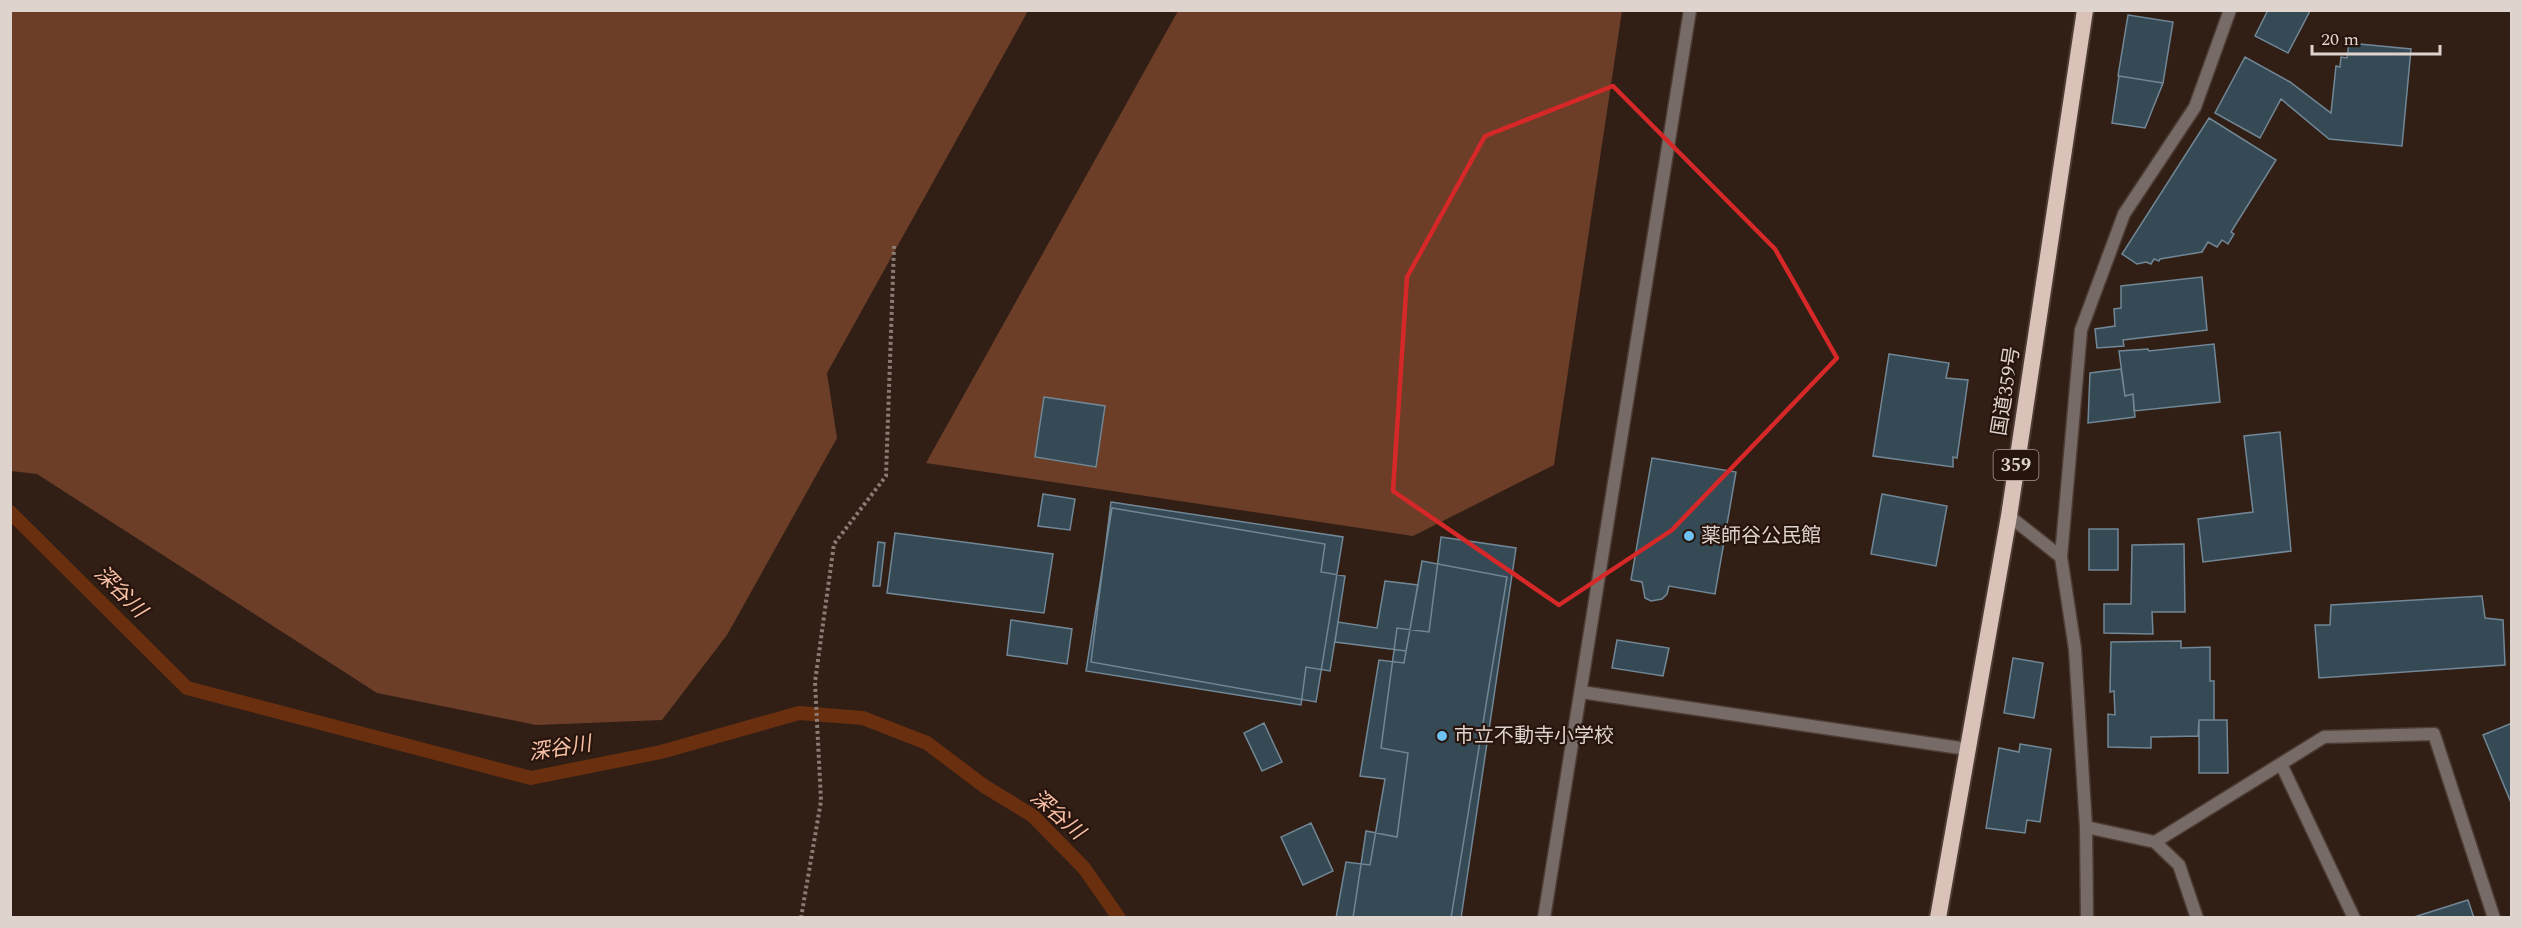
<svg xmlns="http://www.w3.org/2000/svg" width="2522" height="928" font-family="Spectral,'Noto Sans JP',serif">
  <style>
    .green { fill: #6c3e28 }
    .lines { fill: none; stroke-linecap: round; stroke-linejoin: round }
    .stream { stroke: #6a2f0f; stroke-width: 14 }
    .building { fill: #364a56; stroke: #718795; stroke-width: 1.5 }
    .minor-casing { stroke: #4d3c33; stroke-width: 15 }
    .trunk-casing { stroke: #4d3c33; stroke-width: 20 }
    .path { stroke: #8a7b74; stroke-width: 4; stroke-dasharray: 3 3; stroke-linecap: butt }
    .minor { stroke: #766b67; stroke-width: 12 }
    .trunk { stroke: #dac2b8; stroke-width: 16 }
    .marked { fill: none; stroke: #d62828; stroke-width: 4.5; stroke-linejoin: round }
    .poi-dot { fill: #6dc2f3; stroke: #27150d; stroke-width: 2 }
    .labels { text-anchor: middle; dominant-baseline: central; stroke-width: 4.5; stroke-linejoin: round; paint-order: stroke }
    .shield { fill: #27150d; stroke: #a89a93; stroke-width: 1.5 }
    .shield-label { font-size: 18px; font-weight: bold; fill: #dfd3cd }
    .street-label { font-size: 20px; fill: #dfd3cd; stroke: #27150d }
    .poi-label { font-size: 20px; fill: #dfd3cd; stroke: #27150d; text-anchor: start }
    .water-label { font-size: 21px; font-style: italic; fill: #fac1a7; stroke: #27150d }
  </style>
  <rect width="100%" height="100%" fill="#311f16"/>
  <!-- green -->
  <path class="green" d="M 11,10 L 1028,10 L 1028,11 L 827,373 L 837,438 L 727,635 L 662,720 L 536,725 L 377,693 L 37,474 L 11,471 Z
    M 1178,11 L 1622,11 L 1554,465 L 1413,536 L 926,463 Z"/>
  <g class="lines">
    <!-- stream -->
    <path class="stream" d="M 10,512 L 187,688 L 531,778 L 661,752 L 799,713 L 863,718 L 927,743 L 984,786 L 1033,816 L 1084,868 L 1119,918"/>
  </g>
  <!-- building -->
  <path class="building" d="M 2268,10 L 2310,11 L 2288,53 L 2255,36 Z
    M 2128,15 L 2173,22 L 2163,83 L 2118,76 Z
    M 2349,43 L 2411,49 L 2402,146 L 2329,139 L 2281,99 L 2260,138 L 2215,113 L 2245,57 L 2290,82 L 2331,113 L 2336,66 L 2340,67 L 2341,57 L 2347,58 Z
    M 2119,76 L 2163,83 L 2145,128 L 2112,123 Z
    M 2209,118 L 2276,160 L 2231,232 L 2234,234 L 2228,244 L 2222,240 L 2217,247 L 2208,242 L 2202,252 L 2160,259 L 2159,261 L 2154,259 L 2151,264 L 2146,262 L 2137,264 L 2122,254 Z
    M 2202,277 L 2207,330 L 2123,340 L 2124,346 L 2097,348 L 2095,329 L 2115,326 L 2114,309 L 2121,308 L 2121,286 Z
    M 2214,344 L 2220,402 L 2134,411 L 2133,394 L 2125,396 L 2119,351 L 2148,349 L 2149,351 Z
    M 1889,354 L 1949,363 L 1946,378 L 1968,380 L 1957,458 L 1953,457 L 1953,467 L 1873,456 Z
    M 1889,354 L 1949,363 L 1946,378 L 1968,380 L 1957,458 L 1953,457 L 1953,467 L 1873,456 Z
    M 2121,369 L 2125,396 L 2133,394 L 2135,417 L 2088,423 L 2090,373 Z
    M 1044,397 L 1105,406 L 1096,467 L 1035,457 Z
    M 2280,432 L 2291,551 L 2203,562 L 2198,519 L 2253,512 L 2244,436 Z
    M 1652,458 L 1736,472 L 1715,594 L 1669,586 L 1667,594 L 1662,599 L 1651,601 L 1645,598 L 1642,582 L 1631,580 Z
    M 1043,494 L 1075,499 L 1070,530 L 1038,526 Z
    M 1882,494 L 1947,506 L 1936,566 L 1871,554 Z
    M 1111,502 L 1343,537 L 1316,702 L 1091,662 Z
    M 1112,508 L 1325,544 L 1321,572 L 1345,576 L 1338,622 L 1330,671 L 1306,667 L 1301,705 L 1086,671 Z
    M 2089,529 L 2118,529 L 2118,570 L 2089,570 Z
    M 895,533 L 1053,554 L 1044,613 L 887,593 Z
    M 1441,537 L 1516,548 L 1461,918 L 1353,918 L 1366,831 L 1397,837 L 1408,753 L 1381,748 L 1397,628 L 1429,632 Z
    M 878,542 L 885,543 L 880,586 L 873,586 Z
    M 2184,544 L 2185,612 L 2152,612 L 2153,634 L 2104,633 L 2104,604 L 2131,604 L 2132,545 Z
    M 1422,561 L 1507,577 L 1451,918 L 1336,918 L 1346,862 L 1370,865 L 1385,779 L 1360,776 L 1379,660 L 1404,663 Z
    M 1385,581 L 1418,585 L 1406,651 L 1335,642 L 1338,622 L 1377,628 Z
    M 2482,596 L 2485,618 L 2503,620 L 2505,665 L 2319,678 L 2315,625 L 2330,625 L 2331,605 Z
    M 1011,620 L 1072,629 L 1067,664 L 1007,655 Z
    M 1617,640 L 1669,648 L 1663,676 L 1612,668 Z
    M 2181,641 L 2181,648 L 2210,647 L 2210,681 L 2214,681 L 2214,720 L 2199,720 L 2198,736 L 2151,737 L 2151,748 L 2108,747 L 2108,714 L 2115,715 L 2114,691 L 2110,692 L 2111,642 Z
    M 2013,658 L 2043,663 L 2034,718 L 2004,713 Z
    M 2199,720 L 2227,720 L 2228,773 L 2199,773 Z
    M 1264,723 L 1282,762 L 1262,771 L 1244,733 Z
    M 2512,723 L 2512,805 L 2483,735 Z
    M 2020,744 L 2051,749 L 2040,822 L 2027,820 L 2025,833 L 1986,828 L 1999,748 L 2019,752 Z
    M 1311,823 L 1333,871 L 1303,885 L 1281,837 Z
    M 2468,900 L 2474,918 L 2411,918 Z"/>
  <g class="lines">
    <defs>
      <path id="minor" d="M 2009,516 L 2061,557 L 2075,649 L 2086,827 L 2087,918
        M 2061,557 L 2081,330 L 2124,214 L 2195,107 L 2230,10
        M 1581,692 L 1967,749
        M 2281,764 L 2354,918
        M 2086,827 L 2155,842 L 2179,865 L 2197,918
        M 2155,842 L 2324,737 L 2434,734 L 2494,918
        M 1544,918 L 1690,10"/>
      <path id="trunk" d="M 1938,918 L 2009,516 L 2085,10"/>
    </defs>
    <!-- minor casing -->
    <use href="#minor" class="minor-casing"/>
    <!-- trunk casing -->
    <use href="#trunk" class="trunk-casing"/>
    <!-- path -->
    <path class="path" d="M 801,918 L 821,801 L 815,682 L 834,544 L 886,476 L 894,246"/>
    <!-- minor -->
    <use href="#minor" class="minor"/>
    <!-- trunk -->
    <use href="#trunk" class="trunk"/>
  </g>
  <!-- marked area -->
  <path class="marked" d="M 1613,86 L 1775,249 L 1837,358 L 1672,530 L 1559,605 L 1393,491 L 1407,277 L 1485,136 Z"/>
  <!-- markers -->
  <g class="poi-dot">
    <circle cx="1689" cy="536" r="6"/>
    <circle cx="1442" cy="736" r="6"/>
  </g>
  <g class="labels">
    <!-- shield labels -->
    <rect class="shield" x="1993.5" y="450" width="45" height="30" rx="4.5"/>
    <g class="shield-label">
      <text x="2016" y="465">359</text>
    </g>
    <!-- street labels -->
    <g class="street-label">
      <text transform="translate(2006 391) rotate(-81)">国道359号</text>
    </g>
    <!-- poi labels -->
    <g class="poi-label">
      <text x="1701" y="536">薬師谷公民館</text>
      <text x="1454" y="736">市立不動寺小学校</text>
    </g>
    <!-- water labels -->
    <g class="water-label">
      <text transform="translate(120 592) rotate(45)">深谷川</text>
      <text transform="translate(560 749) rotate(-9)">深谷川</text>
      <text transform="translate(1057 815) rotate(41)">深谷川</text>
    </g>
  </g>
  <!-- border -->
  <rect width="2522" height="928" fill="none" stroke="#dfd3cd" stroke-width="24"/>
  <!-- scale -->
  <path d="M2312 45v9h128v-9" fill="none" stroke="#dfd3cd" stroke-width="3"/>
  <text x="2321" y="45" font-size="18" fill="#dfd3cd" stroke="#27150d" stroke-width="4.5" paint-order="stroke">20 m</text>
</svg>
